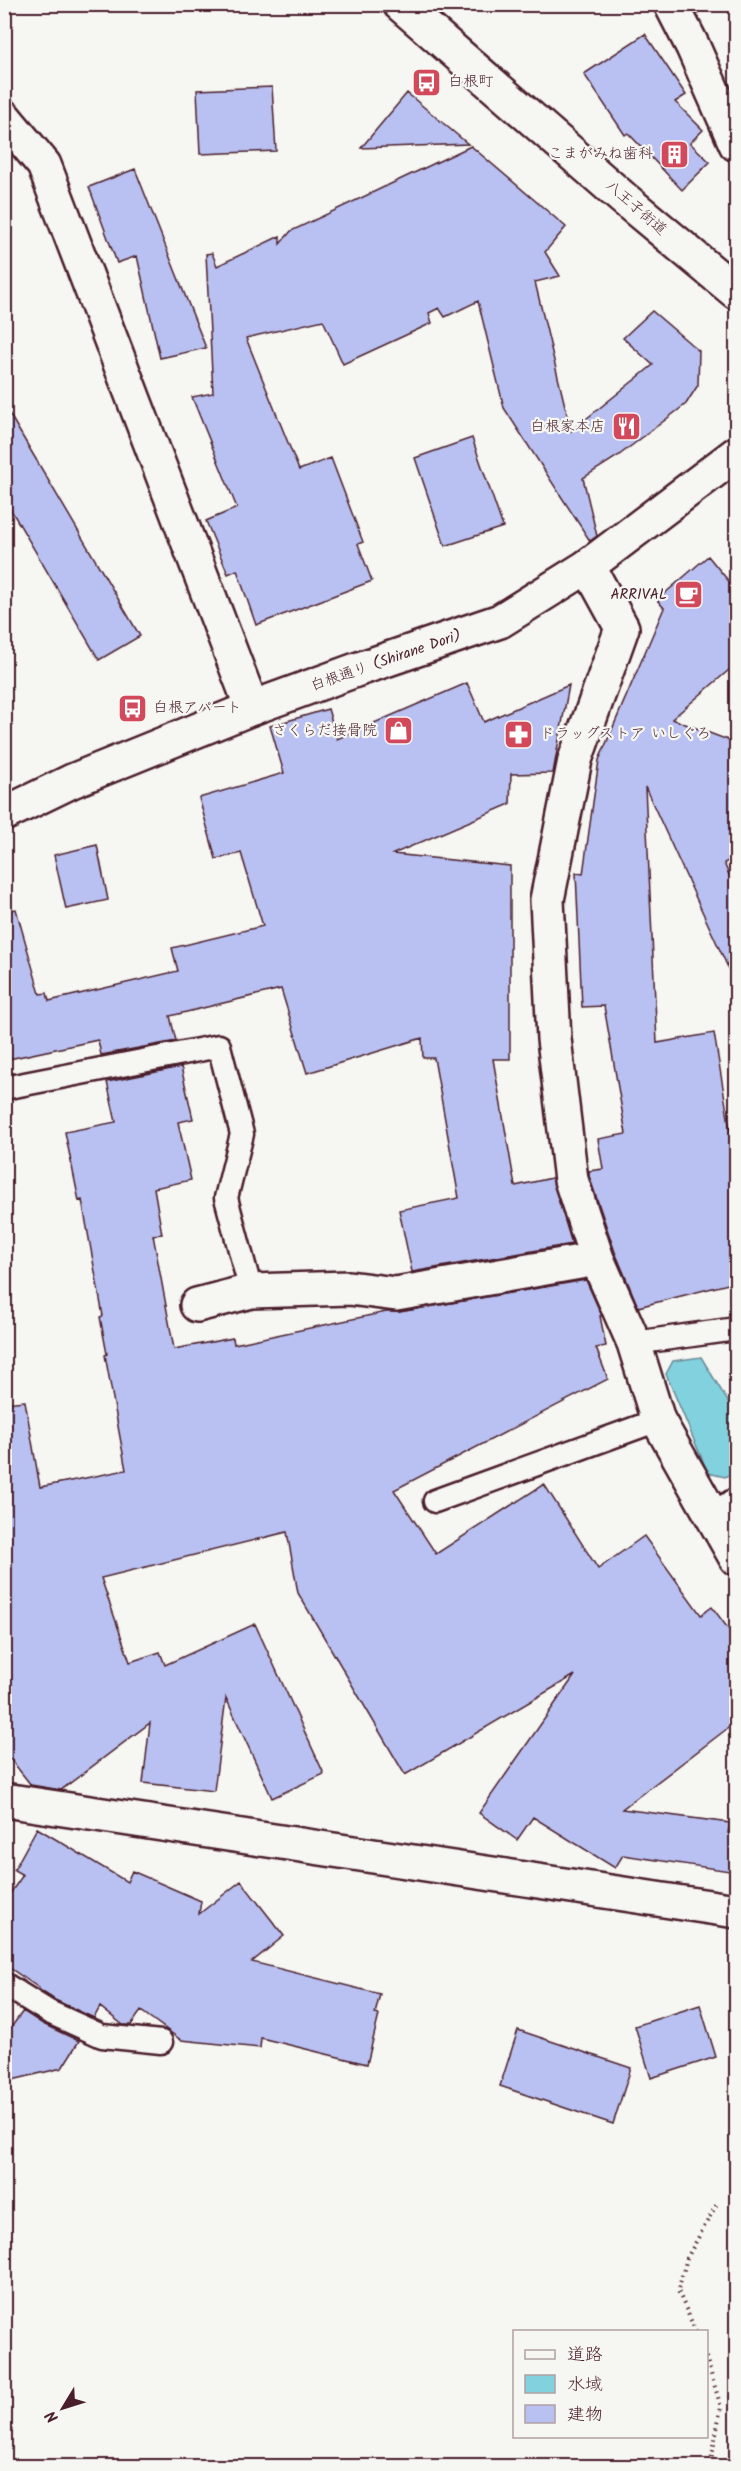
<svg xmlns="http://www.w3.org/2000/svg" width="741" height="2471" font-family="Kalam,'Klee One',sans-serif">
  <style>
    .water { fill: #82d1df; stroke: #6c8a97; stroke-width: 1.5 }
    .building { fill: #b9c1f2; stroke: #4a1f2b; stroke-width: 1.5 }
    .lines { fill: none; stroke-linecap: round; stroke-linejoin: round }
    .service-casing { stroke: #4a1f2b; stroke-width: 27 }
    .minor-casing { stroke: #4a1f2b; stroke-width: 38 }
    .tertiary-casing { stroke: #4a1f2b; stroke-width: 38 }
    .trunk-casing { stroke: #4a1f2b; stroke-width: 38 }
    .path { stroke: #4a1f2b; stroke-width: 4; stroke-dasharray: 1.5 4.5; stroke-linecap: butt }
    .service { stroke: #f6f6f2; stroke-width: 22 }
    .minor { stroke: #f6f6f2; stroke-width: 33 }
    .tertiary { stroke: #f6f6f2; stroke-width: 33 }
    .trunk { stroke: #f6f6f2; stroke-width: 33 }
    .labels { text-anchor: middle; dominant-baseline: central; stroke-width: 4.5; stroke-linejoin: round; paint-order: stroke }
    .poi-label { font-size: 15px; fill: #4a1f2b; stroke: #f6f6f2; text-anchor: end }
    .street-label { font-size: 15px; fill: #4a1f2b; stroke: #f6f6f2 }
  </style>
  <rect width="100%" height="100%" fill="#f6f6f2"/>
  <filter id="ink" filterUnits="userSpaceOnUse"><feTurbulence type="fractalNoise" baseFrequency=".0167" numOctaves="2"/><feDisplacementMap in="SourceGraphic" scale="12" xChannelSelector="R" yChannelSelector="G"/><feConvolveMatrix kernelMatrix="1 2 1 2 8 2 1 2 1" color-interpolation-filters="sRGB"/></filter>
  <g filter="url(#ink)">
    <!-- water -->
    <path class="water" d="M 701,1357 L 736,1415 L 736,1471 L 725,1477 L 708,1473 L 666,1374 L 673,1361 Z"/>
    <!-- building -->
    <path class="building" d="M 645,34 L 686,95 L 675,102 L 703,130 L 690,143 L 710,162 L 682,190 L 628,133 L 625,135 L 584,74 Z
      M 272,87 L 276,151 L 200,154 L 197,90 Z
      M 407,93 L 468,144 L 361,148 Z
      M 471,146 L 566,227 L 545,252 L 560,276 L 535,282 L 571,431 L 653,365 L 623,338 L 652,311 L 699,351 L 698,385 L 686,404 L 618,456 L 583,478 L 597,536 L 590,541 L 504,408 L 478,301 L 445,317 L 439,308 L 429,313 L 432,323 L 343,364 L 323,320 L 246,338 L 299,470 L 331,458 L 363,542 L 358,544 L 372,581 L 256,625 L 237,570 L 228,574 L 206,521 L 237,508 L 192,397 L 213,393 L 206,254 L 212,253 L 217,266 L 280,236 L 280,244 L 291,231 Z
      M 135,169 L 165,245 L 206,348 L 160,358 L 137,256 L 117,263 L 89,187 Z
      M 4,405 L 140,636 L 99,660 L 4,498 Z
      M 472,438 L 503,527 L 445,546 L 415,458 Z
      M 708,556 L 736,590 L 736,664 L 672,719 L 736,743 L 736,857 L 724,863 L 736,891 L 736,985 L 645,787 L 657,1043 L 714,1033 L 736,1166 L 736,1282 L 638,1307 L 615,1252 L 589,1176 L 589,1171 L 603,1169 L 598,1139 L 626,1134 L 604,1006 L 582,1007 L 576,873 L 583,874 L 599,760 L 664,608 L 657,600 Z
      M 467,683 L 484,722 L 569,685 L 553,773 L 511,774 L 510,804 L 393,854 L 510,866 L 510,1059 L 493,1059 L 515,1186 L 552,1178 L 572,1244 L 412,1272 L 399,1210 L 459,1198 L 434,1058 L 423,1058 L 422,1038 L 307,1073 L 281,989 L 170,1016 L 176,1041 L 101,1055 L 98,1040 L 4,1060 L 4,911 L 16,909 L 40,994 L 47,993 L 49,1001 L 178,971 L 172,948 L 263,926 L 241,853 L 216,859 L 199,798 L 284,773 L 270,726 L 328,709 L 337,739 Z
      M 97,845 L 108,900 L 66,909 L 54,855 Z
      M 181,1067 L 193,1119 L 178,1122 L 191,1180 L 154,1188 L 162,1234 L 153,1235 L 174,1349 L 233,1338 L 234,1344 L 386,1312 L 399,1312 L 586,1280 L 602,1316 L 600,1316 L 606,1346 L 596,1348 L 608,1379 L 394,1490 L 436,1554 L 544,1484 L 598,1569 L 644,1536 L 701,1615 L 712,1607 L 736,1639 L 736,1722 L 622,1809 L 730,1823 L 728,1833 L 736,1835 L 736,1872 L 623,1855 L 615,1868 L 533,1817 L 517,1840 L 479,1813 L 575,1675 L 405,1775 L 298,1593 L 287,1532 L 101,1578 L 130,1662 L 160,1652 L 165,1665 L 255,1624 L 324,1774 L 272,1798 L 226,1698 L 214,1791 L 143,1783 L 150,1723 L 61,1790 L 31,1785 L 4,1751 L 4,1403 L 25,1401 L 40,1487 L 126,1470 L 105,1355 L 107,1354 L 100,1317 L 103,1316 L 82,1200 L 79,1201 L 65,1132 L 116,1122 L 107,1082 Z
      M 37,1828 L 127,1882 L 132,1871 L 201,1901 L 199,1914 L 241,1881 L 284,1936 L 252,1962 L 380,1994 L 375,2014 L 379,2015 L 367,2064 L 261,2038 L 260,2048 L 181,2040 L 141,2011 L 131,2025 L 123,2025 L 100,2007 L 94,2018 L 55,2000 L 38,1989 L 39,1988 L 4,1964 L 4,1902 L 23,1875 L 14,1870 Z
      M 700,2005 L 716,2057 L 651,2078 L 635,2026 Z
      M 23,2011 L 43,2024 L 79,2041 L 62,2068 L 4,2082 L 4,2037 Z
      M 518,2030 L 631,2068 L 613,2124 L 500,2086 Z"/>
    <g class="lines">
      <defs>
        <path id="service" d="M 4,1088 L 219,1046 L 242,1134 L 226,1198 L 251,1291
          M 634,1343 L 736,1329
          M 435,1501 L 658,1420
          M 710,1515 L 736,1499
          M 4,1984 L 49,2012 L 102,2036 L 161,2042"/>
        <path id="minor" d="M 671,4 L 693,47 L 736,144
          M 4,117 L 44,165 L 252,708
          M 588,566 L 622,628 L 575,760 L 547,900 L 554,1039 L 571,1180 L 597,1259 L 634,1343 L 658,1420 L 736,1558
          M 197,1305 L 251,1291 L 349,1288 L 396,1294 L 597,1259
          M 4,1800 L 736,1911"/>
        <path id="tertiary" d="M 4,814 L 72,781 L 252,708 L 356,670 L 500,621 L 588,566 L 736,454"/>
        <path id="trunk" d="M 400,4 L 623,198 L 736,292"/>
      </defs>
      <!-- service casing -->
      <use href="#service" class="service-casing"/>
      <!-- minor casing -->
      <use href="#minor" class="minor-casing"/>
      <!-- tertiary casing -->
      <use href="#tertiary" class="tertiary-casing"/>
      <!-- trunk casing -->
      <use href="#trunk" class="trunk-casing"/>
      <!-- path -->
      <path class="path" d="M 696,2332 L 678,2291 L 687,2258 L 718,2202
        M 706,2357 L 721,2407 L 710,2466"/>
      <!-- service -->
      <use href="#service" class="service"/>
      <!-- minor -->
      <use href="#minor" class="minor"/>
      <!-- tertiary -->
      <use href="#tertiary" class="tertiary"/>
      <!-- trunk -->
      <use href="#trunk" class="trunk"/>
    </g>
  </g>
  <!-- icons -->
  <defs>
    <symbol id="bus-square" viewBox="-11 -11 22 22"><rect x="-9" y="-9" width="18" height="18" rx="4" fill="#d1495b" stroke="#f6f6f2"/><path d="M-5-6H5V4H4V6H2V4H-2V6H-4V4H-5ZM-3.5-4V0h7V-4ZM-3.5 1.2v1.5H-2V1.2ZM2 1.2v1.5H3.5V1.2Z" fill="#fff"/></symbol>
    <symbol id="building-square" viewBox="-11 -11 22 22"><rect x="-9" y="-9" width="18" height="18" rx="4" fill="#d1495b" stroke="#f6f6f2"/><path d="M-4-6H4V6H1V3H-1V6H-4ZM-2.5-4.3h1.7v1.8h-1.7ZM.8-4.3h1.7v1.8H.8ZM-2.5-1h1.7V.8h-1.7ZM.8-1h1.7V.8H.8Z" fill="#fff"/></symbol>
    <symbol id="restaurant-square" viewBox="-11 -11 22 22"><rect x="-9" y="-9" width="18" height="18" rx="4" fill="#d1495b" stroke="#f6f6f2"/><path d="M-5-6h1v4h1v-4h1v4h1v-4h1v5L-1.5 .5V6h-2V.5L-5-1ZM5-6V6H3V1.5H1.5Q1.5-4 5-6Z" fill="#fff"/></symbol>
    <symbol id="cafe-square" viewBox="-11 -11 22 22"><rect x="-9" y="-9" width="18" height="18" rx="4" fill="#d1495b" stroke="#f6f6f2"/><path d="M-5.5-4.5H6V0H3Q3 3.5 0 3.5H-2.5Q-5.5 3.5-5.5 0ZM3-3.2v2h1.7v-2ZM-6 4.5H4V6H-6Z" fill="#fff"/></symbol>
    <symbol id="shop-square" viewBox="-11 -11 22 22"><rect x="-9" y="-9" width="18" height="18" rx="4" fill="#d1495b" stroke="#f6f6f2"/><path d="M-5-2.5h2.3a2.7 3.5 0 0 1 5.4 0H5L5.5 6h-11ZM-1.5-2.5h3a1.5 2.3 0 0 0-3 0Z" fill="#fff"/></symbol>
    <symbol id="pharmacy-square" viewBox="-11 -11 22 22"><rect x="-9" y="-9" width="18" height="18" rx="4" fill="#d1495b" stroke="#f6f6f2"/><path d="M-2-6h4v4h4v4h-4v4h-4v-4h-4v-4h4Z" fill="#fff"/></symbol>
  </defs>
  <g fill-rule="evenodd">
    <use href="#bus-square" x="410" y="66" width="33" height="33"/>
    <use href="#building-square" x="658" y="138" width="33" height="33"/>
    <use href="#restaurant-square" x="610" y="410" width="33" height="33"/>
    <use href="#cafe-square" x="672" y="578" width="33" height="33"/>
    <use href="#bus-square" x="116" y="692" width="33" height="33"/>
    <use href="#shop-square" x="382" y="714" width="33" height="33"/>
    <use href="#pharmacy-square" x="502" y="718" width="33" height="33"/>
  </g>
  <g class="labels">
    <!-- poi labels -->
    <g class="poi-label">
      <text x="448" y="82" text-anchor="start">白根町</text>
      <text x="653" y="154">こまがみね歯科</text>
      <text x="605" y="427">白根家本店</text>
      <text x="667" y="595">ARRIVAL</text>
      <text x="153" y="708" text-anchor="start">白根アパート</text>
      <text x="377" y="731">さくらだ接骨院</text>
      <text x="540" y="734" text-anchor="start">ドラッグストア いしぐろ</text>
    </g>
    <!-- street labels -->
    <g class="street-label">
      <text transform="translate(636 208) rotate(41)">八王子街道</text>
      <text transform="translate(386 661) rotate(-19)">白根通り (Shirane Dori)</text>
    </g>
  </g>
  <!-- margin -->
  <rect width="741" height="2471" fill="none" stroke="#f6f6f2" stroke-width="24"/>
  <rect x="12" y="12" width="717" height="2447" fill="none" stroke="#4a1f2b" stroke-width="2" filter="url(#ink)"/>
  <!-- legend -->
  <rect x="513" y="2330" width="195" height="108" fill="#f6f6f2" stroke="#b1a0a2" stroke-width="1.5"/>
  <rect x="525" y="2350" width="30" height="9" fill="#f6f6f2" stroke="#b1a0a2" stroke-width="1.5"/>
  <text x="567" y="2360" font-size="18" fill="#4a1f2b">道路</text>
  <rect x="525" y="2375" width="30" height="18" fill="#82d1df" stroke="#b1a0a2" stroke-width="1.5"/>
  <text x="567" y="2390" font-size="18" fill="#4a1f2b">水域</text>
  <rect x="525" y="2405" width="30" height="18" fill="#b9c1f2" stroke="#b1a0a2" stroke-width="1.5"/>
  <text x="567" y="2420" font-size="18" fill="#4a1f2b">建物</text>
  <!-- north arrow -->
  <g transform="translate(63 2408) rotate(232)" stroke="#f6f6f2" stroke-width="4.5" paint-order="stroke">
  <path d="M0-4.5L10 22L0 15L-10 22Z" fill="#4a1f2b"/>
  <text y="-9" font-size="16" font-weight="bold" text-anchor="middle" fill="#4a1f2b">N</text>
  </g>
</svg>
